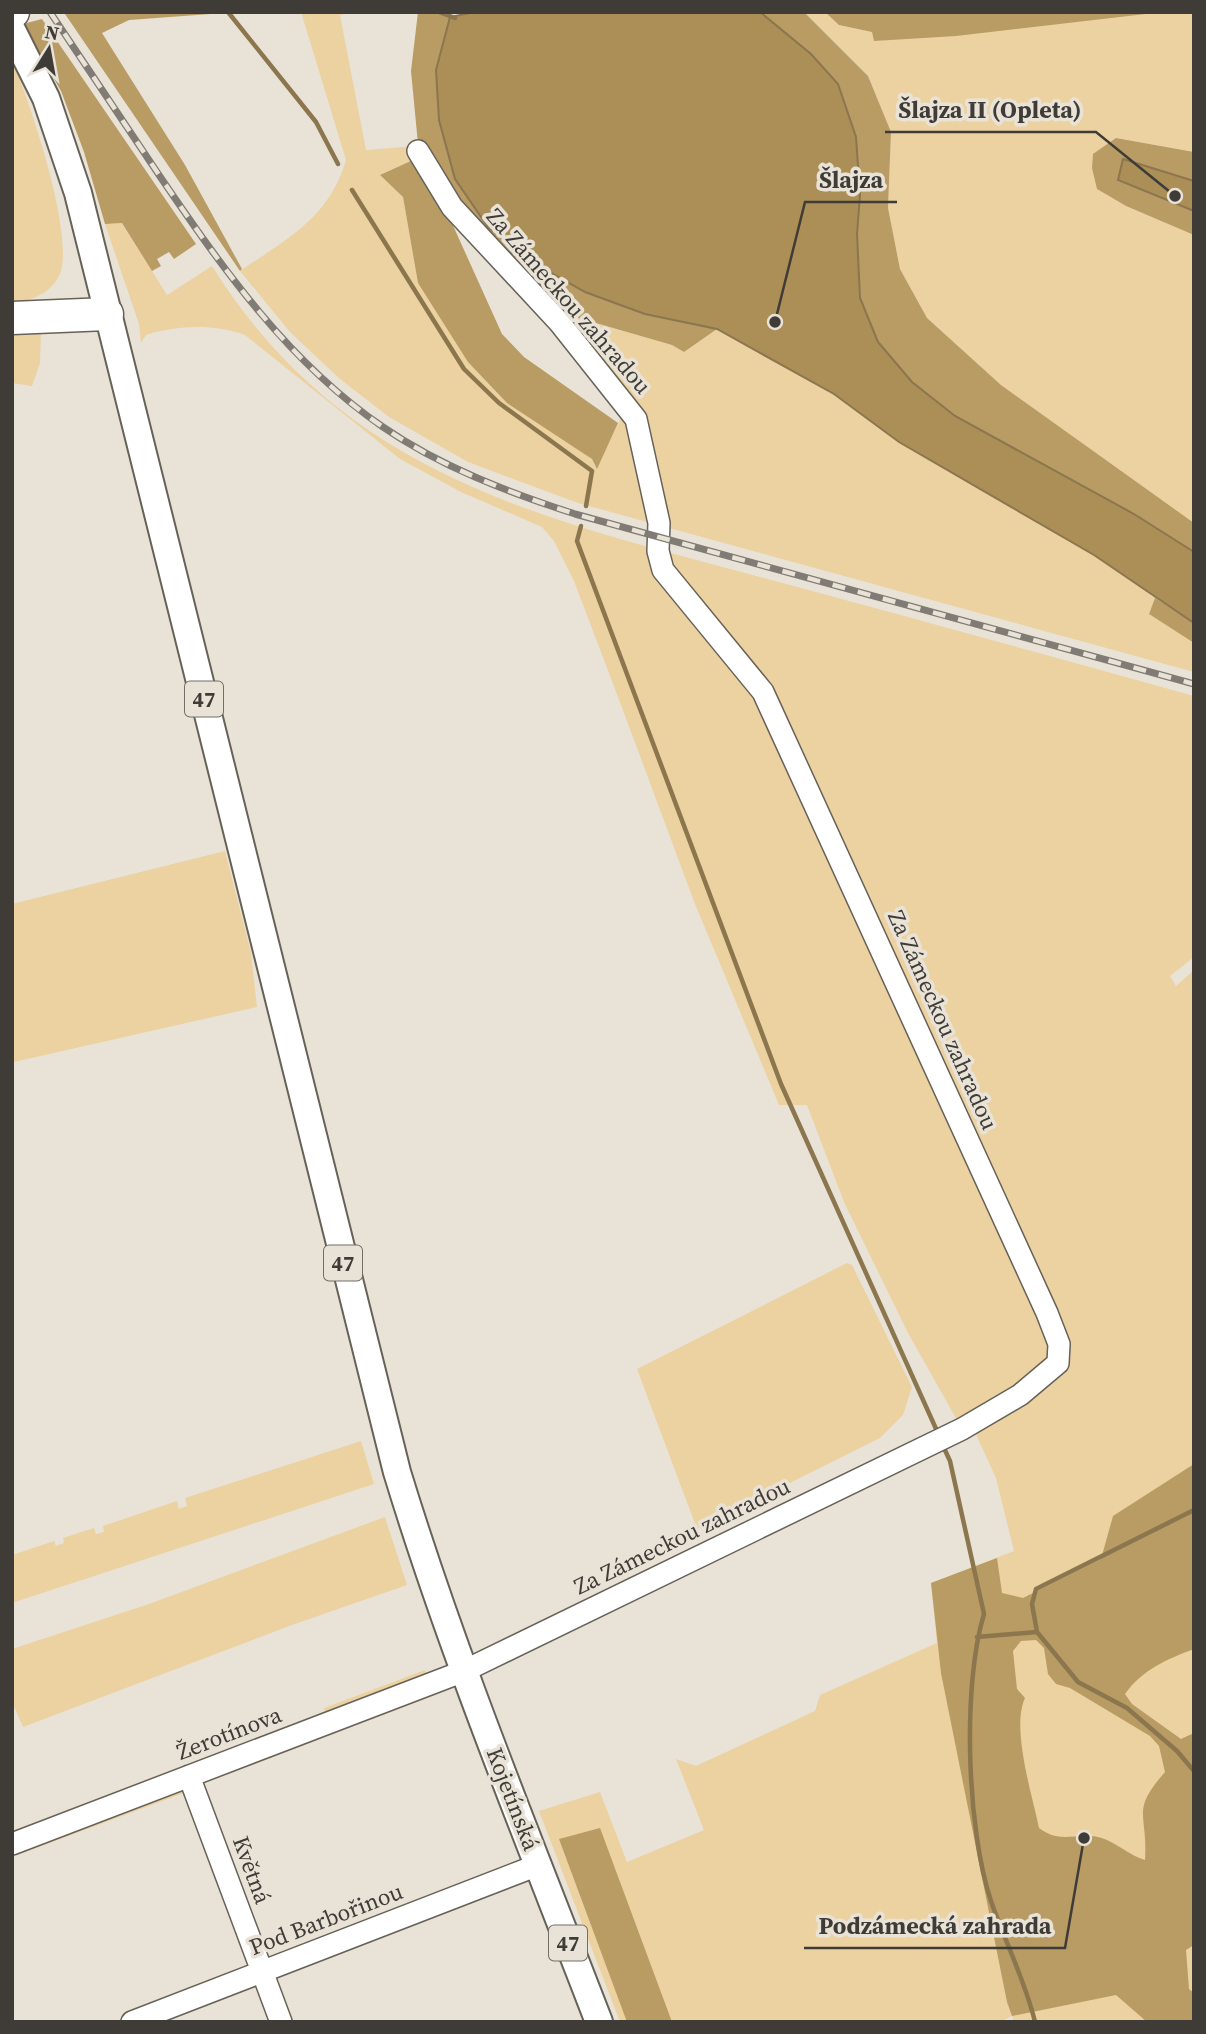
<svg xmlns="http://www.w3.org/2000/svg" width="1206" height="2034" font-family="'Source Serif 4',serif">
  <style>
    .green { fill: #ecd1a1 }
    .forest { fill: #b99b64; fill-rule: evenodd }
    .water { fill: #ac8f57; stroke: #8b764e; stroke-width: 2 }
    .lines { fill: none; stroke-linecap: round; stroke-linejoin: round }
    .stream { stroke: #8b764e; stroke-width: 4.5 }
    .minor-casing { stroke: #676258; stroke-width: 24 }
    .major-casing { stroke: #676258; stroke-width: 30 }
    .highway-casing { stroke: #676258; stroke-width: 35 }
    .minor { stroke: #fff; stroke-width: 21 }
    .major { stroke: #fff; stroke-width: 26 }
    .highway { stroke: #fff; stroke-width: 32 }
    .rail-casing { stroke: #807c75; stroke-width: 7 }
    .rail { stroke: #e9e3d7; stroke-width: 4.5; stroke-dasharray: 13; stroke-linecap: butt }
    .labels { text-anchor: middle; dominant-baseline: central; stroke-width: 7; stroke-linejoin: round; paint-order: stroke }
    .shield { fill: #e9e3d7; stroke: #726e68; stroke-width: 2 }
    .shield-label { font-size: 21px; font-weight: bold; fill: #3f3c38 }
    .street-label { font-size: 23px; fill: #3f3c38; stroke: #e9e3d7 }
    .leader { fill: none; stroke: #3f3c38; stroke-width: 2.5 }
    .callout-dot { fill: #3f3c38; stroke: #e9e3d7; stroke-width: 2.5 }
    .callout-label { font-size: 24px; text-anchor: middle; font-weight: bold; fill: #3f3c38; stroke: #e9e3d7; stroke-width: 7; stroke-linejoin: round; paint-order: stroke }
  </style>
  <rect width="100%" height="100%" fill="#e9e3d7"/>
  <!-- green -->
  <path class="green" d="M 301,12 L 354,12 L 340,15 L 366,150 L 415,146 L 424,155 L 380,175 L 403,197 L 418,283 L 592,460 L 596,468 L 623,414 L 553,326 L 567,315 L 672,345 L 684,352 L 717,329 L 834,394 L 899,442 L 1094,555 L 1155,598 L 1149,614 L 1194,643 L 1194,672 L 578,503 L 468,462 L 389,417 L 340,379 L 290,332 L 240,271 C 287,239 329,218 346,160 Z
    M 804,12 L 825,12 L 839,25 L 872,32 L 874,41 L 1163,12 L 1194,12 L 1194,152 L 1116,138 L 1097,189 L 1126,206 L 1194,235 L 1194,523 L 1001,385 L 927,318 L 900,269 L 888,208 L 891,132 L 868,76 Z
    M 12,59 C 28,98 79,243 58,278 C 48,295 30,300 12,304 Z
    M 122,223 L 167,295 L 212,266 C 349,486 563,523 794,586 C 927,622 1061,659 1194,696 L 1194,957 L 1170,976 L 1176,986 L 1194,970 L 1194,2022 L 1014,2022 L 1012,2016 L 1000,2022 L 620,2022 L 539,1811 L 600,1792 L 627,1862 L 704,1830 L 676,1759 L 696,1766 L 815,1711 L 820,1695 L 937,1643 L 931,1583 L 1014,1551 L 996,1478 L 975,1432 L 957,1420 L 908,1333 L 844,1202 L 807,1105 L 779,1105 L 695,904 L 618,697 L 574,581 L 554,541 L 542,527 L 461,492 L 400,459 L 245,335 C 214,324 178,325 146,335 L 141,343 L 139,324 L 105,224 Z
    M 41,331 L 40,363 L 32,386 L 12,383 L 12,332 Z
    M 225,851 L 251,953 L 257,1007 L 14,1062 L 12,904 Z
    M 847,1263 L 852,1265 L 912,1387 L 903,1415 L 880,1438 L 697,1529 L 637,1369 Z
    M 361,1441 L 374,1484 L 12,1603 L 12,1555 L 54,1541 L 56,1546 L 64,1543 L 63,1538 L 94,1528 L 96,1534 L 104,1532 L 103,1526 L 177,1501 L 179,1509 L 187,1506 L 185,1498 Z
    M 385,1517 L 407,1585 L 292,1625 L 23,1727 L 12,1702 L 12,1649 L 149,1604 Z
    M 425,1670 L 428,1678 L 12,1837 L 12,1831 L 325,1712 L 324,1708 Z
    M 433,1689 L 435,1695 L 202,1784 L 203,1782 Z
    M 175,1789 L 184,1793 L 12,1857 L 12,1849 Z"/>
  <!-- forest -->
  <path class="forest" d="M 79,12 L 238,12 L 129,20 L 102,33 L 185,165 L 242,269 L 240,271 L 65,14 Z
    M 418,12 L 441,12 L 450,17 L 436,70 L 645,314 L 717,329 L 684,352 L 672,345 L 568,315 L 553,326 L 446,210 L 502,334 L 524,357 L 618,423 L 597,469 L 592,459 L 507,403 L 468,362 L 418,283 L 403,197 L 380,175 L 424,155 L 418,144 L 411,71 Z
    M 760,12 L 804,12 L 868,76 L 891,132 L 888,208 L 900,269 L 927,318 L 1001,385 L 1194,523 L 1194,552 L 1134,514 L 955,416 L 912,382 L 878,342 L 860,298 L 857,234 L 860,195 L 856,137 L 838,84 L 811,54 Z
    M 825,12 L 1163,12 L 956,36 L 874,41 L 872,32 L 839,25 Z
    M 42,19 L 196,244 L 174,259 L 169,252 L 157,259 L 161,266 L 152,271 L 122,223 L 105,224 L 84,152 L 61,91 L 23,24 Z
    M 1116,138 L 1194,152 L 1194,181 L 1124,159 L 1118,179 L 1194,211 L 1194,235 L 1126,206 L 1097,189 L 1092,168 L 1093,154 Z
    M 1155,598 L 1194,623 L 1194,643 L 1149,614 Z
    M 1194,1464 L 1194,1649 C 1167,1659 1142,1670 1125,1694 L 1132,1704 L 1181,1739 L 1194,1733 L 1194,1945 L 1186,1950 L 1189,1989 L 1194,1993 L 1194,2022 L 1147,2022 L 1116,1995 L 1012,2016 L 1007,2002 L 941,1673 L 931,1583 L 997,1558 L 1002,1593 L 1023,1598 L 1101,1559 L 1113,1516 ZM 1036,1640 L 1044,1648 L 1048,1674 L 1056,1684 L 1070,1688 L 1150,1736 L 1159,1746 L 1165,1772 C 1130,1812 1148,1812 1145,1860 C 1125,1854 1112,1837 1090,1836 C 1069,1835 1058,1842 1039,1828 C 1032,1794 1011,1728 1025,1698 L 1017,1689 L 1013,1651 L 1021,1641 Z
    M 600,1828 L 672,2022 L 627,2022 L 559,1839 Z"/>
  <!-- water -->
  <path class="water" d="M 475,12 L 760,12 L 811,54 L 838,84 L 856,137 L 860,195 L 857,234 L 860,298 L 878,342 L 912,382 L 955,416 L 1134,514 L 1194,552 L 1194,623 L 1094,555 L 899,442 L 834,394 L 717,329 L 645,314 L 585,292 L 534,263 L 488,227 L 455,179 L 439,120 L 436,70 L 450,17 Z
    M 1123,159 L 1194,181 L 1194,211 L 1118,180 Z"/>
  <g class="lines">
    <!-- stream -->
    <path class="stream" d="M 228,12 L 316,122 L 338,164
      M 439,12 L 455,18
      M 352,190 L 464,369 L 499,403 L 592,471 L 586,506
      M 581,526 L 577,541 L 781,1084 L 937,1431
      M 944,1448 L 950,1461 L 984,1614 C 962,1686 967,1830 991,1901 C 1005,1942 1025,1980 1035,2022
      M 1037,1632 L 1032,1604 L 1036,1589 L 1194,1510
      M 977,1637 L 1037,1632 L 1078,1682 L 1127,1708 L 1177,1751 L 1194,1771"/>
    <defs>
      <path id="minor" d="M 189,1776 L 281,2022
        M 12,1844 L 464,1671 L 962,1429 L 1020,1395 L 1058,1363 L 1059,1344 L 1047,1313 L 763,692 L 663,570 L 658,551 L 659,523 L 636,419 L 559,322 L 452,207 L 418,151
        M 132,2022 L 538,1865"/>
      <path id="major" d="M 12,30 L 46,98 L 78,193 L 397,1472 C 454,1659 529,1840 599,2022"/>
      <path id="highway" d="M 12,12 L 13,12
        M 12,318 L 107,314"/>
    </defs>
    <!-- minor casing -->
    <use href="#minor" class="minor-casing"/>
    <!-- major casing -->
    <use href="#major" class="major-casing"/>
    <!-- highway casing -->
    <use href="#highway" class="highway-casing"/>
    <!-- minor -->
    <use href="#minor" class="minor"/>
    <!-- major -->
    <use href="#major" class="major"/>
    <!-- highway -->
    <use href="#highway" class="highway"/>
    <defs>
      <path id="rail" d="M 50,12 C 86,66 123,121 159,175 C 223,269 288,362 383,427 C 441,467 508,492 575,514 L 1194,684"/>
    </defs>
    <!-- rail casing -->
    <use href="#rail" class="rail-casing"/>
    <!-- rail -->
    <use href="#rail" class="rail"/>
  </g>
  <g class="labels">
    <!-- shield labels -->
    <g class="shield">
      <rect x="185" y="681.5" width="38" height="35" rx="5"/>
      <rect x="324" y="1245.5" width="38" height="35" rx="5"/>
      <rect x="549" y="1925.5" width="38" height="35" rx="5"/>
    </g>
    <g class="shield-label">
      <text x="204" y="699">47</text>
      <text x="343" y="1263">47</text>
      <text x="568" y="1943">47</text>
    </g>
    <!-- street labels -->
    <g class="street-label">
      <text transform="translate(569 301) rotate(49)">Za Zámeckou zahradou</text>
      <text transform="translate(943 1020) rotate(66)">Za Zámeckou zahradou</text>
      <text transform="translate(682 1536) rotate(-26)">Za Zámeckou zahradou</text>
      <text transform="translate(229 1733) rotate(-21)">Žerotínova</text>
      <text transform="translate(513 1799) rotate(69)">Kojetínská</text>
      <text transform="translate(252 1870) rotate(70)">Květná</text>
      <text transform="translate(326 1919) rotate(-21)">Pod Barbořinou</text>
    </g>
  </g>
  <!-- callouts -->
  <path class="leader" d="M1175 196L1096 132H885M775 322L805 202H897M1084 1838L1065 1948H804"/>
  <g class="callout-dot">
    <circle cx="1175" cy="196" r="7"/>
    <circle cx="775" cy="322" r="7"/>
    <circle cx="1084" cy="1838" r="7"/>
  </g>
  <g class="callout-label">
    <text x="990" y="118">Šlajza II (Opleta)</text>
    <text x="851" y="188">Šlajza</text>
    <text x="935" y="1934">Podzámecká zahrada</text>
  </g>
  <!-- border -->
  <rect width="1206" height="2034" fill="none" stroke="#3f3c38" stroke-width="28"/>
  <!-- north arrow -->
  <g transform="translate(49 49) rotate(11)" stroke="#e9e3d7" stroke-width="5" paint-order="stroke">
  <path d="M0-5L12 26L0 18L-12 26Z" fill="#3f3c38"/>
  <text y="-10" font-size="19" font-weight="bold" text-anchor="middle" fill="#3f3c38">N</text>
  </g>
</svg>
